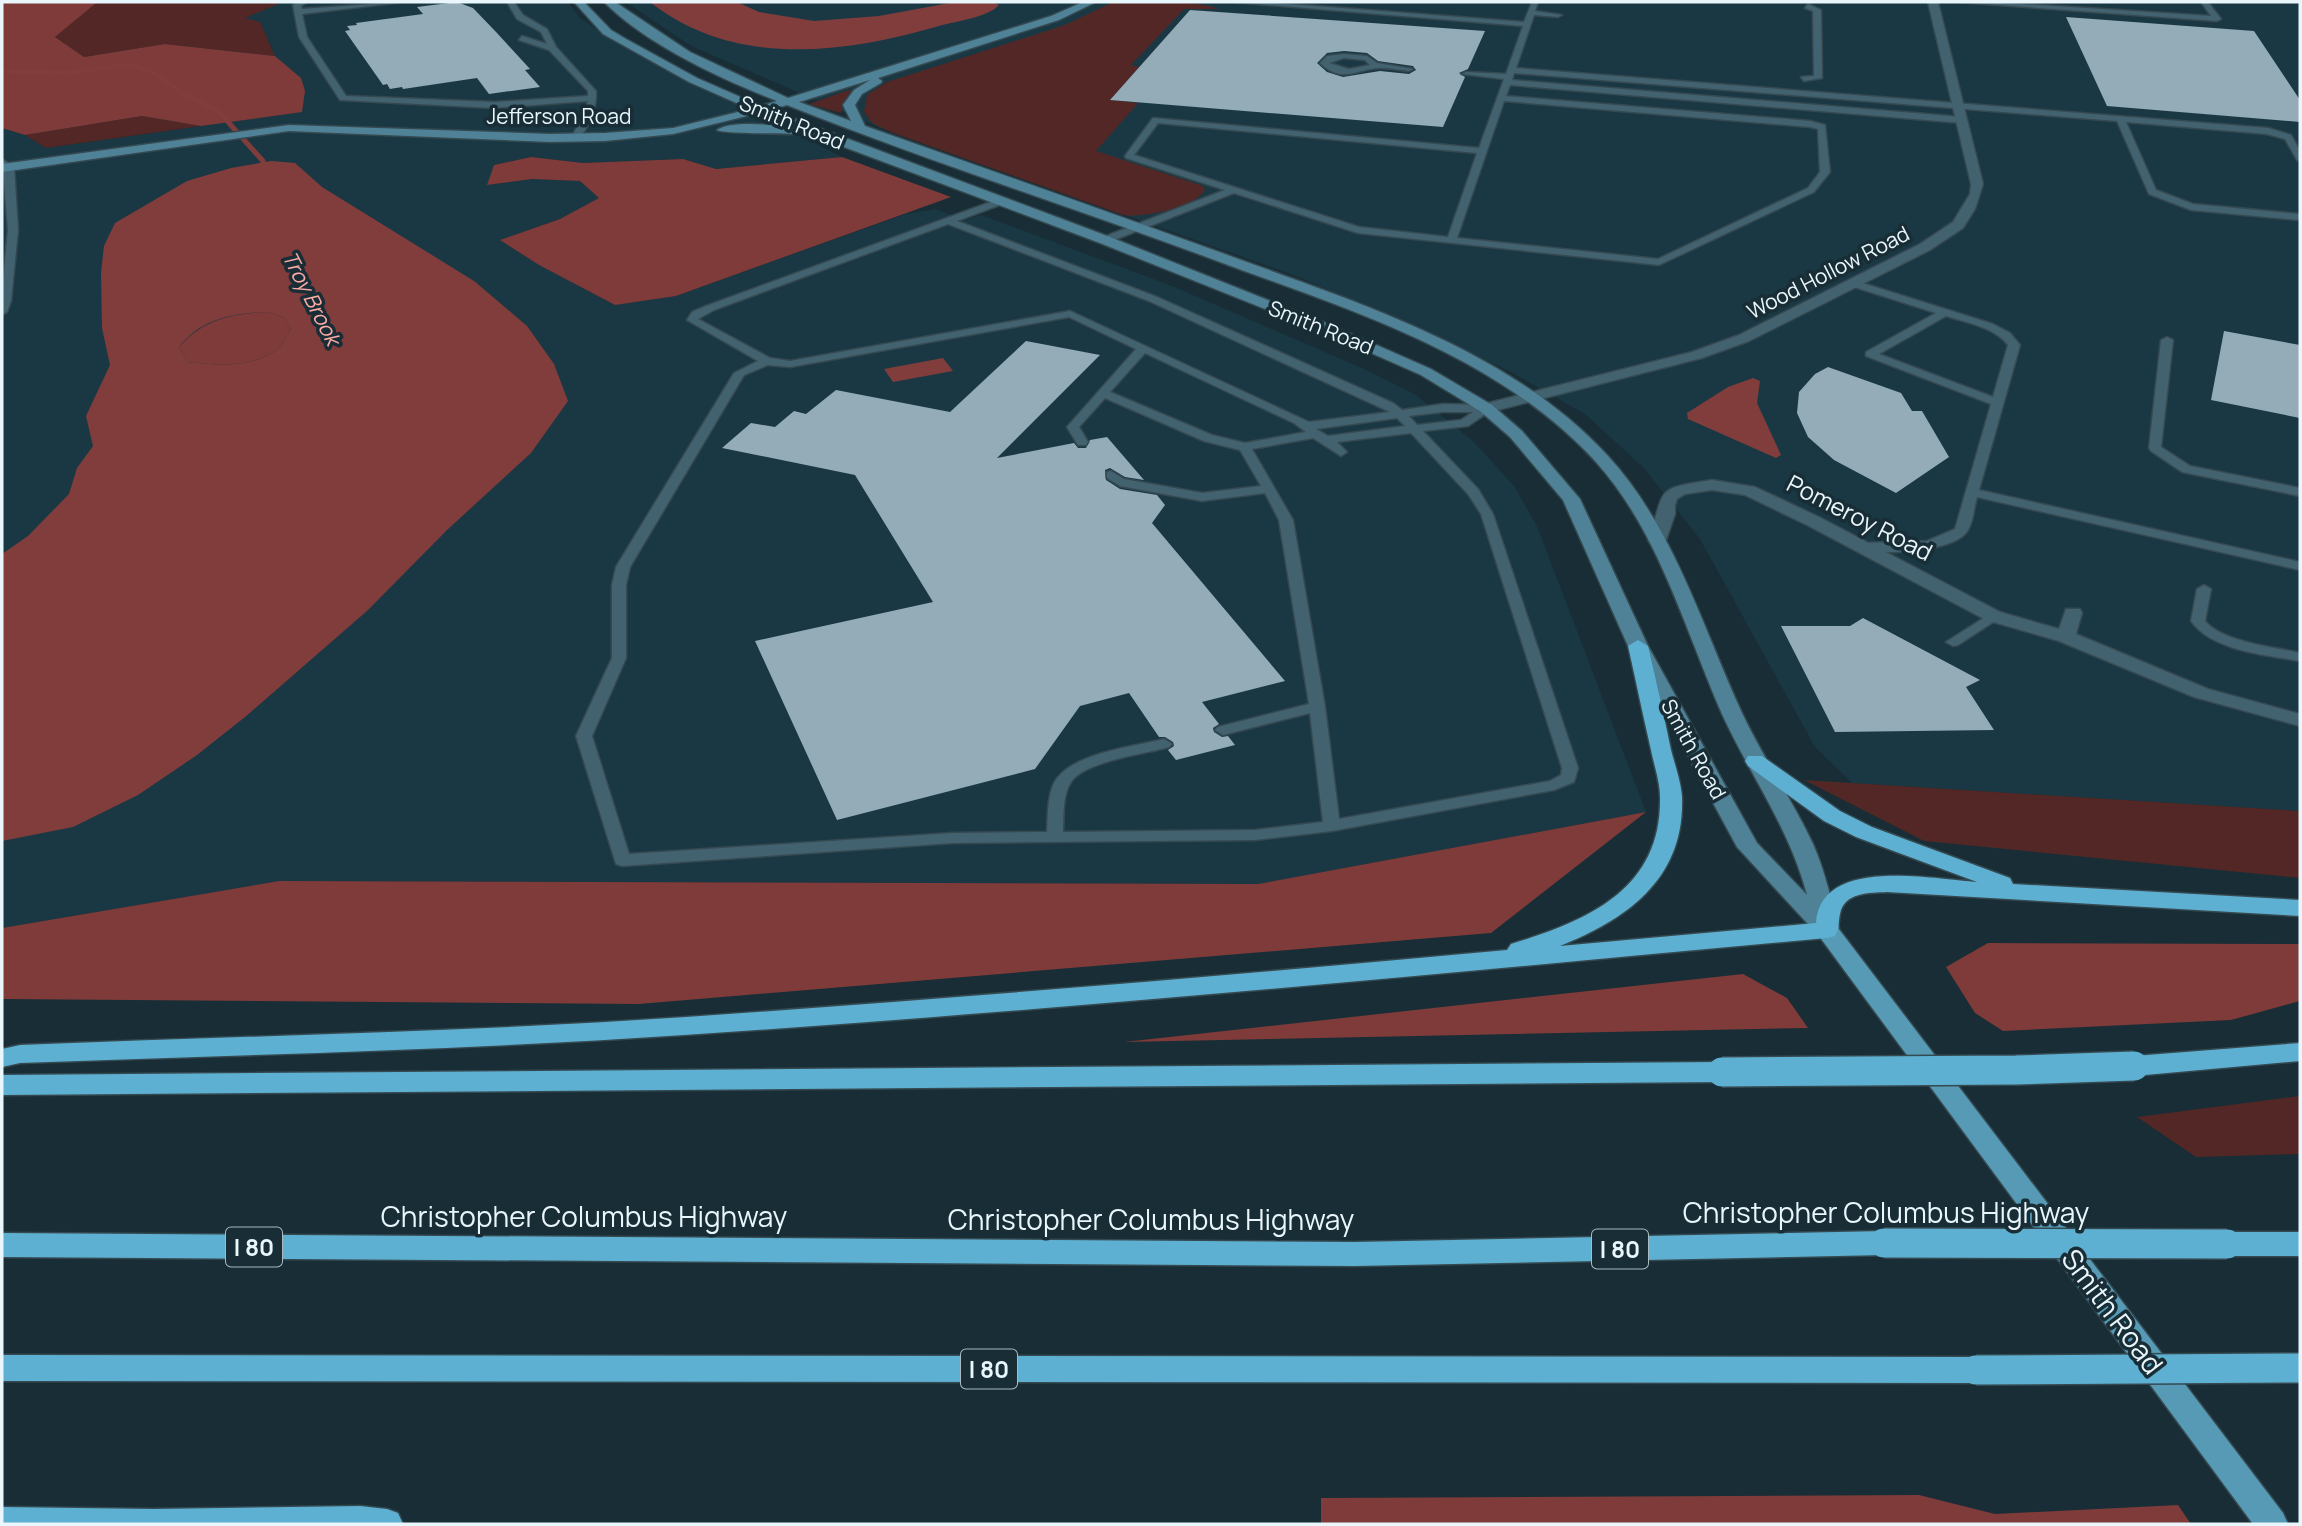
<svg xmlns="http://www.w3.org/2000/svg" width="2302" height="1526" font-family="Manrope,sans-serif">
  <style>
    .built { fill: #1a3844 }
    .green { fill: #532725 }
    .forest { fill: #7e3b39 }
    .water { fill: #813d3b; fill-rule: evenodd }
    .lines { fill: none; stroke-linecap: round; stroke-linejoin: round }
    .stream { stroke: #813d3b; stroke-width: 5 }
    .building { fill: #94acb7; fill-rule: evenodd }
    .lane-casing { stroke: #354951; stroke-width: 3 }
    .street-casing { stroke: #354951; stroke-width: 3 }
    .secondary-casing { stroke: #354951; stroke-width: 3 }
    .primary-casing { stroke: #354951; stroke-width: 3 }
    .highway-casing { stroke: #354951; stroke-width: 3 }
    .lane { fill: #436270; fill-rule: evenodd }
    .street { fill: #436270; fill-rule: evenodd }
    .secondary { fill: #4f8297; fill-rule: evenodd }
    .primary { fill: #579ab5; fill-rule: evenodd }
    .highway { fill: #5db0d1; fill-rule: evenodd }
    .highway-bridge-casing { stroke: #354951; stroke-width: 32; stroke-linecap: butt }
    .highway-bridge { stroke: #5db0d1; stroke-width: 29 }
    .labels { text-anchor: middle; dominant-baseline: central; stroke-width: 7; stroke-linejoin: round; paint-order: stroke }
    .far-street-label { font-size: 21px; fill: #e9f6fc; stroke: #182d35 }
    .far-water-label { font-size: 21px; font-style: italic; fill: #feaba6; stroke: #182d35 }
    .shield { fill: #182d35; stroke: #aabac0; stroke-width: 2 }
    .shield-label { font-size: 23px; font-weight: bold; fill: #e9f6fc }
    .street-label { font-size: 24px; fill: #e9f6fc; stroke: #182d35 }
    .near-street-label { font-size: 28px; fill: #e9f6fc; stroke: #182d35 }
  </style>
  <rect width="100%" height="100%" fill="#182d35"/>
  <!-- built -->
  <path class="built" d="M 283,2 L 568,2 L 579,17 L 613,41 L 842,157 L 716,169 L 683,159 L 583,163 L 531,157 L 494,165 L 488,185 L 532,179 L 580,181 L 600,198 L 560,219 L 500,240 L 539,265 L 615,305 L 676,296 L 906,214 L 935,209 L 966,220 L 981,215 L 1172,286 L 1364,369 L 1416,395 L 1474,442 L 1514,486 L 1537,526 L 1646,812 L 1258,884 L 279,881 L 2,928 L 2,128 L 25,135 L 46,148 L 301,112 L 301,78 L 275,56 L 260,22 L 243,18 Z
    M 626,2 L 2300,2 L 2300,811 L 1852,783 L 1815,747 L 1700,539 L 1644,468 L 1585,414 L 1511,372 L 1434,335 L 1296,276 L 881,128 L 691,46 Z"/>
  <!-- green -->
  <path class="green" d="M 102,2 L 283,2 L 245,18 L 260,22 L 275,56 L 165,44 L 84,57 L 55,37 L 95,4 Z
    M 1113,2 C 1137,2 1201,0 1218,9 L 1184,9 L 1131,65 L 1139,67 L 1110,100 L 1138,103 L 1096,151 L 1203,186 L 1205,190 C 1194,208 1143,218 1123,215 L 893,133 L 872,123 L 864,112 L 867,95 L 887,82 L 1065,25 Z
    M 849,90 L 851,91 L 842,104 L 841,113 L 809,104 Z
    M 142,116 L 201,126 L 46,148 L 25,135 Z
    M 1804,780 L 2300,811 L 2300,878 L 1924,841 Z
    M 2300,1096 L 2300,1154 L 2196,1157 L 2137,1117 Z"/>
  <!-- forest -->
  <path class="forest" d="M 2,2 L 102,2 L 95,4 L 55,37 L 84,57 L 165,44 L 275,56 L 301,78 L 305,91 L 302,112 L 201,126 L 142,116 L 25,135 L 2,128 Z
    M 531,157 L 583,163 L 683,159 L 716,169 L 842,157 L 951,197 L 676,296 L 615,305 L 539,265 L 500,240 L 560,219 L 599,198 L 580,181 L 532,179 L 487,185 L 494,165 Z
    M 269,312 L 285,318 L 291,329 C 287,335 284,344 279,348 C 254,369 216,365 187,362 L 179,347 C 203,319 233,313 269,312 Z
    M 1646,812 L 1491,933 L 639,1004 L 2,999 L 2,928 L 279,881 L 1258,884 Z
    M 1988,943 L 2300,944 L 2300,1001 L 2231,1020 L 2003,1031 L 1975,1013 L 1946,967 Z
    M 1743,974 L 1787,998 L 1808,1028 L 1124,1042 Z
    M 1919,1495 L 1995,1514 L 2178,1505 L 2191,1524 L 1321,1524 L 1321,1498 Z"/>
  <!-- water -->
  <path class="water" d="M 650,2 L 737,2 L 759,12 L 814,21 L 879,16 L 955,2 L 993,2 L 999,5 C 987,18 956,21 939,26 C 842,54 734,68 650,2 Z
    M 271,161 L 295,163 L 322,187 L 474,281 L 527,326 L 554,364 L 568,401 L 531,453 L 447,530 L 368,610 L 245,717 L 197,755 L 138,795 L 73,827 L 2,841 L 2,554 L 28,536 L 69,494 L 77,468 L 93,446 L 86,416 L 110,365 L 102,328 L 101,273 L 104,246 L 115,223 L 187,181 L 231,168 ZM 269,312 L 285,318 L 291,329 C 287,335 284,344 279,348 C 254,369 216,365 187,362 L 179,347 C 202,318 234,313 269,312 Z
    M 943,358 L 953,371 L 893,382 L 884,369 Z
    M 1753,378 L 1760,381 L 1757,403 L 1781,455 L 1776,458 L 1688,419 L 1687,413 L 1728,387 Z"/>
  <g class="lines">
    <!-- stream -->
    <path class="stream" d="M 2,71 L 66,73 L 127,65 L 153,72 L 182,93 L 220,113 L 263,161 L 263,174"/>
  </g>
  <!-- building -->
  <path class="building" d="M 457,2 L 473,8 L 497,33 L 530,69 L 525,70 L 540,87 L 489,94 L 477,78 L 403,89 L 402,87 L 390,89 L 387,84 L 383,85 L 345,31 L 350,30 L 347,26 L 357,25 L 356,23 L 423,14 L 417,7 Z
    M 1190,10 L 1485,31 L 1468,69 L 1459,73 L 1465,77 L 1443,127 L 1110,100 ZM 1344,51 L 1367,53 L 1378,61 L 1413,66 L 1416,70 L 1409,74 L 1380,71 L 1343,77 L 1327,72 L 1317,63 L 1327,53 Z
    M 2066,17 L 2254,31 L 2300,100 L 2300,122 L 2107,106 Z
    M 2224,331 L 2300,345 L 2300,418 L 2211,400 Z
    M 1026,341 L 1100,355 L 997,458 L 1074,443 L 1078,448 L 1086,448 L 1090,440 L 1107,437 L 1144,480 L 1125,477 L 1110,468 L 1105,470 L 1106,480 L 1120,489 L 1157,495 L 1165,505 L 1152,523 L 1285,681 L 1202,702 L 1219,724 L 1213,728 L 1214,732 L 1222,737 L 1228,736 L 1235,745 L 1176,760 L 1168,750 L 1174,746 L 1173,742 L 1165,737 L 1159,737 L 1129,693 L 1080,706 L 1035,769 L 837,820 L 755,641 L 933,602 L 855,475 L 722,448 L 751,423 L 775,427 L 794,411 L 806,414 L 836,390 L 950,412 Z
    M 1828,367 L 1901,393 L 1912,411 L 1922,411 L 1949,457 L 1896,493 L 1834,460 L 1808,437 L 1797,413 L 1799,392 L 1815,374 Z
    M 1863,618 L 1980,680 L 1966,687 L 1994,730 L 1835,732 L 1781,626 L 1850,626 Z"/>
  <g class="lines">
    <defs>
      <path id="lane" d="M 298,2 L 307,2 L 301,6 L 302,9 L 402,2 L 302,14 L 307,37 L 346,96 L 495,102 L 588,96 L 588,91 L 549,50 L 519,40 L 522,36 L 547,44 L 541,32 L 517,19 L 507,2 L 514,2 L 523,15 L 547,29 L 556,47 L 596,91 C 597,107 589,131 575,141 L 571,138 L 583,116 L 588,101 L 495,108 L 340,100 L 299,37 L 293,5 Z
        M 1234,2 L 1263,2 L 1524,22 L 1532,2 L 1538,2 L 1535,11 L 1562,15 L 1558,17 L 1534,15 L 1516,68 L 2268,128 L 2291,135 L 2300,151 L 2300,161 L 2297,160 L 2285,139 L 2267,134 L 2126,122 L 2156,190 L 2193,204 L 2300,214 L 2300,220 L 2191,210 L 2149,194 L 2117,121 L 1514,73 L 1512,80 L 1962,117 L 1966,120 L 1962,123 L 1510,85 L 1506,96 L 1810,121 L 1825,125 L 1830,172 L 1814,192 L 1659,265 L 1358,233 L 1234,193 L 1109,242 L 1101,242 L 1101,238 L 1225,190 L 1126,158 L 1125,156 L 1153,118 L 1479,148 L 1504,79 L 1462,74 L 1466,72 L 1506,74 L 1523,26 ZM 1504,101 L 1810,127 L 1818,129 L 1820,172 L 1808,188 L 1658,259 L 1457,238 ZM 1158,123 L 1477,153 L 1448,237 L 1359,227 L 1134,155 Z
        M 1958,2 L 1991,2 L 2211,16 L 2201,2 L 2208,2 L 2221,19 L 2217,21 Z
        M 1808,4 L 1821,10 L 1822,78 L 1804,81 L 1801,77 L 1814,76 L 1813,11 L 1805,8 Z
        M 1344,54 L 1367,56 L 1377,63 L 1413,69 L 1409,71 C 1400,70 1390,68 1380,68 C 1358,68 1343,85 1320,63 L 1327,56 ZM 1344,58 L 1365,60 L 1370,65 L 1349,69 L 1329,63 Z
        M 2,159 L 14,167 L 18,230 L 11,301 L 7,312 L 2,315 L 2,291 L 8,230 Z
        M 999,199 L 1002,200 L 1002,204 L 957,221 L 1157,297 L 1393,403 L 1402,410 L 1443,404 L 1490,405 L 1490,411 L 1468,426 L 1423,431 L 1478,489 L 1493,514 L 1578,768 L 1574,782 L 1554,790 L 1332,831 L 1255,840 L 953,843 L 622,866 L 616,864 L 576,736 L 612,658 L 612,585 L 616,567 L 734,373 L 758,361 L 687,320 L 692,312 L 706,306 ZM 948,224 L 1149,301 L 1390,412 L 1309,422 L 1070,311 L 790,361 L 770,358 L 698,319 L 714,310 ZM 1069,317 L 1136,349 L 1067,427 L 1078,445 L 1086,445 L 1088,442 L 1079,427 L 1105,398 L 1204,441 L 1240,450 L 1261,486 L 1202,493 L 1124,479 L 1111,471 L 1107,472 L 1107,478 L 1120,486 L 1202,501 L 1265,493 L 1279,520 L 1309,704 L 1218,727 L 1215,730 L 1223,735 L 1310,713 L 1323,822 L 1255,830 L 1063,832 C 1064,816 1062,796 1071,782 C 1085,761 1145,754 1169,747 L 1172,744 L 1164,739 C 1133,747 1070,753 1054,783 C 1047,798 1048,816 1047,832 L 953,833 L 629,854 L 592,736 L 626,658 L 626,585 L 630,567 L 744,375 L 768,365 L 790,367 ZM 1145,353 L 1294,423 L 1306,432 L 1245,443 L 1212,435 L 1110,392 ZM 1443,412 L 1473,412 L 1461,420 L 1417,425 L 1409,416 ZM 1397,418 L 1405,426 L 1328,436 L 1316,429 ZM 1411,433 L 1468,494 L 1481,514 L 1562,768 L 1561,775 L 1550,781 L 1339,819 L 1325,707 L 1293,520 L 1252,449 L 1313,438 L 1341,456 L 1347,452 L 1337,442 Z
        M 1848,281 L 1856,281 L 1993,324 L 2010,333 L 2020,345 L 1979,490 L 2300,562 L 2300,570 L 1977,497 C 1974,507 1973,526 1965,534 C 1948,552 1882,555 1858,550 L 1856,547 L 1863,543 L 1927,541 L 1955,529 L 1991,404 L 1866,356 L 1866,352 L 1936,313 L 1848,285 ZM 1946,316 C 1968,323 1994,327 2008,345 L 1993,397 L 1879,354 Z
        M 2167,337 L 2173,340 L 2161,447 L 2190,466 L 2300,488 L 2300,496 L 2182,472 L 2151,451 L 2149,448 L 2161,340 Z
        M 2204,585 L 2211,589 L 2205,621 C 2222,642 2275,647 2300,653 L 2300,661 C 2266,655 2212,651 2191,621 L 2197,589 Z
        M 1993,612 L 2000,616 L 1998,619 L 1958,645 L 1953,646 L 1946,642 Z"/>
      <path id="street" d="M 1928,2 L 1938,2 L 1983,184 L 1975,209 L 1963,228 L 1930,250 L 1749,341 L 1702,358 L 1486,413 L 1480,411 L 1478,408 L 1480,405 L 1692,352 L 1739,335 L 1920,244 L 1953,222 L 1970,194 L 1971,184 Z
        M 1712,480 L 1755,487 L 1819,517 L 2000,612 L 2059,629 L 2066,609 L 2080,609 L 2082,613 L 2076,634 L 2208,689 L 2300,714 L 2300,726 L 2194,697 L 2059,641 L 1986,620 L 1807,525 L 1745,495 L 1712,490 L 1685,494 L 1677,499 L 1675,505 L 1675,514 L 1666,540 L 1657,545 L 1651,544 L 1648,540 C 1667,488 1652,489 1712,480 Z"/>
      <path id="secondary" d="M 574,2 L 584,2 L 611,30 L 626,39 L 697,78 L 761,106 L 777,101 C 721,79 647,45 604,2 L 615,2 L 690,52 L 788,98 L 1051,16 L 1083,2 L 1096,2 L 1059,20 L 878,78 L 882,81 L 881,83 L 862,94 L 855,105 L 865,126 C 984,168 1103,210 1222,253 C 1355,302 1509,348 1608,456 C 1674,528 1702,626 1742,713 C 1763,758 1792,799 1813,844 C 1825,871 1831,900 1839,928 L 1835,936 L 1827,938 L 1819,936 L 1737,847 L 1628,646 L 1563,500 L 1510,437 L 1480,411 L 1421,375 L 1328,334 L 1100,243 L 796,129 L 796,133 L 792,134 C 778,133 723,134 717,130 C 731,120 777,125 795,128 L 759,113 L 673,134 L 605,141 L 550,142 L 289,131 L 2,172 L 2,164 L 289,125 L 550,134 L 605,133 L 673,128 L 750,109 L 689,82 L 603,34 ZM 870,80 L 854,90 L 843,105 L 851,121 L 799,102 ZM 787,105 C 932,163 1082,210 1228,265 C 1357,312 1501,358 1596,462 C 1659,532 1685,630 1722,714 C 1750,775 1790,829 1807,895 L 1757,843 L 1648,646 L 1580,499 L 1522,431 L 1492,405 L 1431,369 L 1338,328 L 1110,237 L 771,110 Z"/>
      <path id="primary" d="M 1827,922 L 1835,924 L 2283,1513 L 2288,1524 L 2253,1524 L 1819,936 L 1815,930 L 1819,924 Z"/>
      <path id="highway" d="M 1638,640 L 1648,646 C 1656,681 1664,715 1671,750 C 1675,765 1681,782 1682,797 C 1685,878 1628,919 1560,946 L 1816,923 C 1820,856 1932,879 1977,882 L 1856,837 L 1824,821 L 1748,766 L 1745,761 L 1748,756 L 1762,756 L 1840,811 L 1872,827 L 2010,878 L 2013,884 L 2300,900 L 2300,916 L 1887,892 C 1869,893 1844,892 1840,914 C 1838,922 1840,928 1835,936 L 1827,938 C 1446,973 1065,1010 684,1035 C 463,1050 241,1055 20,1063 L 2,1067 L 2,1049 L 20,1045 C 242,1036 464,1032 686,1017 C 960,998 1234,975 1507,950 L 1511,944 C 1587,921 1662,890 1660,797 C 1660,782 1654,765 1651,750 C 1643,716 1636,681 1628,646 Z
        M 2300,1043 L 2300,1061 L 2134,1076 L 2125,1073 L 2121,1066 L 2125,1059 L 2134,1056 Z
        M 1722,1062 L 1731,1065 L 1735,1072 L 1731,1079 L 1722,1082 L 2,1095 L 2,1075 Z
        M 1884,1231 L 1894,1235 L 1898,1243 L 1894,1251 L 1884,1255 L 1355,1266 L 2,1257 L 2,1233 L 1355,1242 Z
        M 2227,1232 L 2300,1232 L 2300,1256 L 2227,1256 L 2217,1252 L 2213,1244 L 2217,1236 Z
        M 2,1355 L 1976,1357 L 1987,1361 L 1991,1370 L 1987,1379 L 1976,1383 L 2,1381 Z
        M 360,1506 L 387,1509 L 398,1513 L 403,1524 L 2,1524 L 2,1507 L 154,1509 Z"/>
    </defs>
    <!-- lane casing -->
    <use href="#lane" class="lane-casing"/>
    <!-- street casing -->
    <use href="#street" class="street-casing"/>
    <!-- secondary casing -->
    <use href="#secondary" class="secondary-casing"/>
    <!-- primary casing -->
    <use href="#primary" class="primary-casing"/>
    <!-- highway casing -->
    <use href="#highway" class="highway-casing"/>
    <!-- lane -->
    <use href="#lane" class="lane"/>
    <!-- street -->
    <use href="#street" class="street"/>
    <!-- secondary -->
    <use href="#secondary" class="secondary"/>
    <!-- primary -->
    <use href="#primary" class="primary"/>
    <!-- highway -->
    <use href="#highway" class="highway"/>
    <defs>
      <path id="highway-bridge" d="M 1722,1072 L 2016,1070 L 2134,1066
        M 1884,1243 L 2227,1244
        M 1976,1370 L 2300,1368"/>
    </defs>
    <!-- highway-bridge casing -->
    <use href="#highway-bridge" class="highway-bridge-casing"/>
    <!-- highway-bridge -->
    <use href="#highway-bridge" class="highway-bridge"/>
  </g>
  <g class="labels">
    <!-- far-street labels -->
    <g class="far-street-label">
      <text x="559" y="116">Jefferson Road</text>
      <text transform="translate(792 122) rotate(22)">Smith Road</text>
      <text transform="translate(1828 272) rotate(-27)">Wood Hollow Road</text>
      <text transform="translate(1321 327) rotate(22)">Smith Road</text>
      <text transform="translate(1694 749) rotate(61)">Smith Road</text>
    </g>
    <!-- far-water labels -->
    <g class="far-water-label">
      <text transform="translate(312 298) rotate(63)">Troy Brook</text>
    </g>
    <!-- shield labels -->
    <g class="shield">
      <rect x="226" y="1227.5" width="56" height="39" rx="5"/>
      <rect x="1592" y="1229.5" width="56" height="39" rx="5"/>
      <rect x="961" y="1349.5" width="56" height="39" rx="5"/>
    </g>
    <g class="shield-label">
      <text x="254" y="1247">I 80</text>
      <text x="1620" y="1249">I 80</text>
      <text x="989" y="1369">I 80</text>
    </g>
    <!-- street labels -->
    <g class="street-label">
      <text transform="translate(1860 517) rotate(27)">Pomeroy Road</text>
    </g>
    <!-- near-street labels -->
    <g class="near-street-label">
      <text x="1886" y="1212">Christopher Columbus Highway</text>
      <text x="584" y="1216">Christopher Columbus Highway</text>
      <text x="1151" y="1219">Christopher Columbus Highway</text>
      <text transform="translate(2113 1311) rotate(53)">Smith Road</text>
    </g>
  </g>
  <!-- border -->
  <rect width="2302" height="1526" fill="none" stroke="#e9f6fc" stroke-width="7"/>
</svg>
